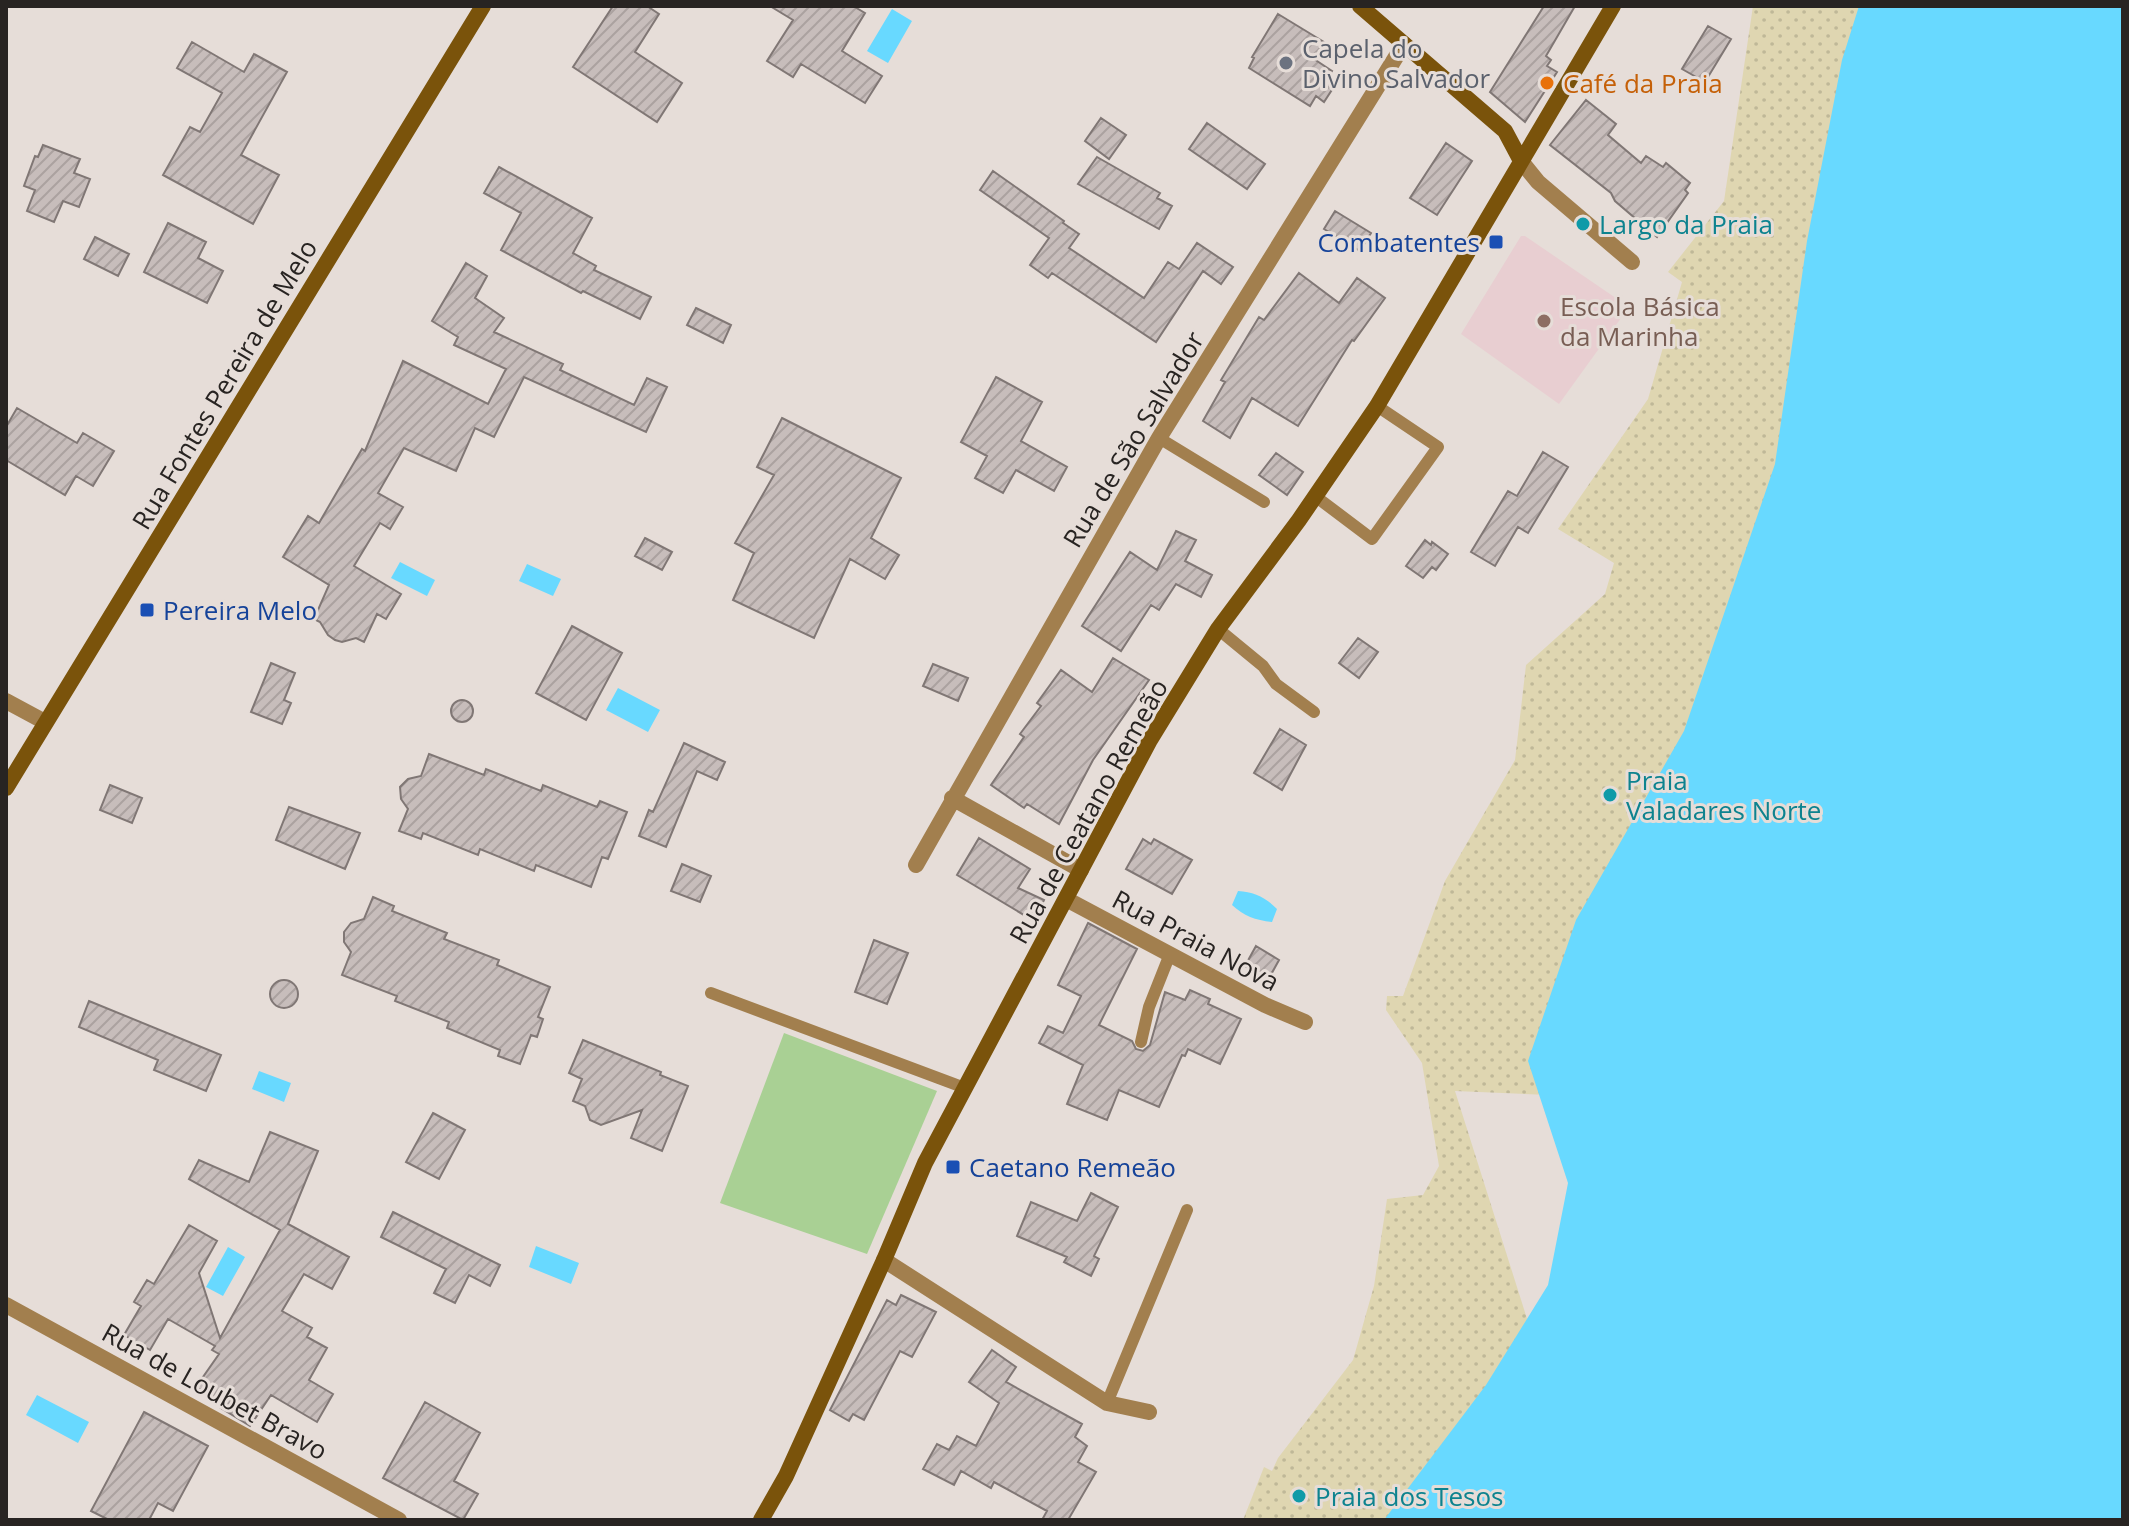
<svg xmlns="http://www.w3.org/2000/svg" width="2129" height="1526" font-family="'Open Sans',sans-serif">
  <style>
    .education { fill: #e8ced1 }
    .sand { fill: url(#sand-dots) }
    .park { fill: #a9d094 }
    .water { fill: #68d9ff }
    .building { fill: url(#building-hatch); stroke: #807775; stroke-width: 2 }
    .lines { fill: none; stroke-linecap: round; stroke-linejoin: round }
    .lane { stroke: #a27f4e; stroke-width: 12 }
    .street { stroke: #a27f4e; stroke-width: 16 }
    .secondary { stroke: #7a530b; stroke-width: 16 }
    .worship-dot { fill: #6b7280; stroke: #e6ddd8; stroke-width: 3 }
    .food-dot { fill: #e8710a; stroke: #e6ddd8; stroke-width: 3 }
    .culture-dot { fill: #0f9aa8; stroke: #e6ddd8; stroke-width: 3 }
    .transit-dot { fill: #1a4fb4; stroke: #e6ddd8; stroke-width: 3 }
    .education-dot { fill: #8d6e63; stroke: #e6ddd8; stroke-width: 3 }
    .labels { text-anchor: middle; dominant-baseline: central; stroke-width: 6; stroke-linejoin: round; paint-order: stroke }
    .worship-label { font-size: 26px; fill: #5b616d; stroke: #e6ddd8; text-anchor: start }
    .food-label { font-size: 26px; fill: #c56008; stroke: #e6ddd8; text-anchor: start }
    .culture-label { font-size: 26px; fill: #0d838f; stroke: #e6ddd8; text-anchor: start }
    .transit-label { font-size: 26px; fill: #164399; stroke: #e6ddd8; text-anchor: start }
    .education-label { font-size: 26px; fill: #785e54; stroke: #e6ddd8; text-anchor: start }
    .street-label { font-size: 26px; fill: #282422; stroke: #e6ddd8 }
  </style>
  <defs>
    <pattern id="sand-dots" width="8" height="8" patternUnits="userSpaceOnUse" patternTransform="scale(2)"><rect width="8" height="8" fill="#dfd6b1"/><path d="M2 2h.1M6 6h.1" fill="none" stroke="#bfb898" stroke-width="1.8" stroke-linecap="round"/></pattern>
    <pattern id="building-hatch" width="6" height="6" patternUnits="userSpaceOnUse" patternTransform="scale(2)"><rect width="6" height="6" fill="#c7bdbb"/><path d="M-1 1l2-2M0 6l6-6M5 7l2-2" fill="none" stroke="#aba2a0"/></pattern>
  </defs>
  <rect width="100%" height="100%" fill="#e6ddd8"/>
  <!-- education -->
  <path class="education" d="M 1521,236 L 1525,236 L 1629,307 L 1559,404 L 1461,334 Z"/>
  <!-- sand -->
  <path class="sand" d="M 1753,6 L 2030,6 L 1793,606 L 1623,1098 L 1455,1091 L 1547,1382 L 1533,1520 L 1243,1520 L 1264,1467 L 1272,1471 L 1278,1458 L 1353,1360 L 1374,1286 L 1387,1199 L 1423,1195 L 1439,1166 L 1422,1063 L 1386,1010 L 1387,996 L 1403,996 L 1445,881 L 1515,760 L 1526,665 L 1605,594 L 1614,563 L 1558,529 L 1648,399 L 1682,282 L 1668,272 L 1724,201 Z"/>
  <!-- park -->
  <path class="park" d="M 784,1033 L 937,1091 L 867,1254 L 720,1203 Z"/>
  <!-- water -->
  <path class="water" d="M 1859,6 L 2123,6 L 2123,1520 L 1384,1520 L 1486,1385 L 1548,1285 L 1568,1183 L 1528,1061 L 1576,920 L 1684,731 L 1775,464 L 1807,241 L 1842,60 Z
    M 892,9 L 912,21 L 888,63 L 867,51 Z
    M 400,562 L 435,580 L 427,596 L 391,578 Z
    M 527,564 L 561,579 L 553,596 L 519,581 Z
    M 618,688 L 660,710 L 648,732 L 606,710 Z
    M 1238,891 C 1254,892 1265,897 1277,909 L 1272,922 C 1255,920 1244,916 1232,905 Z
    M 259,1071 L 291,1083 L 284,1102 L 252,1089 Z
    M 536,1246 L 579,1263 L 571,1284 L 529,1267 Z
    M 228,1247 L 245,1257 L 223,1296 L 206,1287 Z
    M 37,1395 L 89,1422 L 78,1443 L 26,1415 Z"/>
  <!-- building -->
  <path class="building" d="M 613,6 L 647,6 L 659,14 L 635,52 L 682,83 L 657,122 L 573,67 Z
    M 770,6 L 853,6 L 865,13 L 842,51 L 882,76 L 865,103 L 801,64 L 793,77 L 767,61 L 793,20 Z
    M 1544,6 L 1575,6 L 1546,56 L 1551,60 L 1547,66 L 1557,72 L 1525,122 L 1490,92 Z
    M 1278,14 L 1324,42 L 1314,59 L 1332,71 L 1326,80 L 1335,85 L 1324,102 L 1316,96 L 1310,106 L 1249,68 L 1254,58 L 1252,57 Z
    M 1708,26 L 1731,39 L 1705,82 L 1682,69 Z
    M 192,42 L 244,72 L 254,54 L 287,72 L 241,155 L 279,175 L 253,224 L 163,175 L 190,127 L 200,132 L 222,93 L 177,68 Z
    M 1586,100 L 1616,124 L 1608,135 L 1641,163 L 1646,156 L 1663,167 L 1666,163 L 1690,183 L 1685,190 L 1688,193 L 1657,237 L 1615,201 L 1611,193 L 1550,145 Z
    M 1101,118 L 1126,135 L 1109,159 L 1085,141 Z
    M 1207,123 L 1265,164 L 1247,189 L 1189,149 Z
    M 1446,143 L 1472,161 L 1437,215 L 1410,198 Z
    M 43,145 L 80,159 L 74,173 L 90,179 L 79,207 L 63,201 L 54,222 L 27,211 L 35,190 L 24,186 L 35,156 L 38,157 Z
    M 1097,157 L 1160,193 L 1157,198 L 1172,206 L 1159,229 L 1078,184 Z
    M 499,167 L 592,218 L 573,253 L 596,266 L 594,270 L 651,297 L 640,319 L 583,291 L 581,293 L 501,250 L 521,213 L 484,193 Z
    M 993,171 L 1064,221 L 1063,223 L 1079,234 L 1069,248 L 1144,298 L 1168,262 L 1179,269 L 1197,243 L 1233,267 L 1221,284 L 1203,271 L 1156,342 L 1052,273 L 1048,278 L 1030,265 L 1049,238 L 980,190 Z
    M 1335,211 L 1371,233 L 1360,251 L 1324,229 Z
    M 168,223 L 206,242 L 198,258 L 223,271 L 207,303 L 144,272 Z
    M 95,237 L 129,254 L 118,276 L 84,259 Z
    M 466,263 L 487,276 L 475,298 L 504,318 L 494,332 L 563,364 L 560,370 L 634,405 L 647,378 L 667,387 L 646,432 L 524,377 L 494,437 L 475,428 L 456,471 L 404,448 L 378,493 L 403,507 L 390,529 L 380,523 L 354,566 L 401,594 L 386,619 L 377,614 L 364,642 L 356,638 L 342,642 L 335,640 L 328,635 L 320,622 L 314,619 L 329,585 L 283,557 L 308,516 L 319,523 L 362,449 L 365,451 L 403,361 L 488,404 L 506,369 L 454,345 L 458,337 L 432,321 Z
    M 1299,273 L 1339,303 L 1357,278 L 1385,298 L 1354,341 L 1352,340 L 1298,426 L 1252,398 L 1230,438 L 1203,421 L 1225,382 L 1221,380 L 1259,317 L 1264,320 Z
    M 696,308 L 731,325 L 723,343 L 687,325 Z
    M 996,377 L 1042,402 L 1021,441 L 1067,467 L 1054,491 L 1016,470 L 1003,493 L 975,478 L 987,456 L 961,442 Z
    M 17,408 L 77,443 L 83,433 L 114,451 L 93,486 L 76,476 L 65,495 L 6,460 L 6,427 Z
    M 782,418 L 901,478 L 871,538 L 899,555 L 885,579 L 850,559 L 814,638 L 733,600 L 754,553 L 735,543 L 774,475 L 757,467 Z
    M 1543,452 L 1568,467 L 1528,533 L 1518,527 L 1495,566 L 1471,552 L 1508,491 L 1517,496 Z
    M 1276,453 L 1303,472 L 1287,495 L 1259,475 Z
    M 1176,531 L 1196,540 L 1185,561 L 1212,575 L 1201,597 L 1176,584 L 1159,610 L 1151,605 L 1121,651 L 1082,626 L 1130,552 L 1157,570 Z
    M 645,538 L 672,552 L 662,570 L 635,556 Z
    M 1425,540 L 1431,545 L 1432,542 L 1448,554 L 1436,570 L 1432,567 L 1423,578 L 1406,566 Z
    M 572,626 L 622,653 L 586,720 L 536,693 Z
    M 1358,638 L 1378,652 L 1359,678 L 1339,663 Z
    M 1113,658 L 1149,680 L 1093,760 L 1059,824 L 1027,804 L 1024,808 L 991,785 L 1024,737 L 1020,734 L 1041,706 L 1037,703 L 1061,670 L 1092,692 Z
    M 271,663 L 295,673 L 284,700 L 291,703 L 282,724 L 251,712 Z
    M 933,664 L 968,678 L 958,701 L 923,686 Z
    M451 711a11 11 0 1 1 22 0a11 11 0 1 1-22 0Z
    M 1280,729 L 1306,745 L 1282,790 L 1254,773 Z
    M 684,743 L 725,762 L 717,780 L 697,771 L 666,847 L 639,836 L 649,810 L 653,812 Z
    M 429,754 L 484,775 L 486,769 L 541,791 L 543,785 L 597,807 L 600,801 L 627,812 L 608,859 L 602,857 L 591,887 L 536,865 L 534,871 L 480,849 L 478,855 L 423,833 L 421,839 L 399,831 L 408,809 L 401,799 L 400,787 L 408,779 L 421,776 Z
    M 110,785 L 142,798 L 132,823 L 100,810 Z
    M 289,807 L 360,833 L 345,869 L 276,840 Z
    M 979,838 L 1030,869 L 1018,888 L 1044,900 L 1034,921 L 957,875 Z
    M 1143,839 L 1151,844 L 1154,839 L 1192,860 L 1172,894 L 1126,869 Z
    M 682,864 L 711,876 L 700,902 L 671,891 Z
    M 373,897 L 394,906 L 392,911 L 447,933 L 444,939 L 499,960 L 497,965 L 550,987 L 538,1017 L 543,1019 L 537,1037 L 531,1035 L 520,1064 L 498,1056 L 500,1050 L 447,1028 L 449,1022 L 395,1001 L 397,996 L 342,975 L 351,952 L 344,942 L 344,932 L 351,923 L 364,919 Z
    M 1088,923 L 1137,949 L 1099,1025 L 1132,1041 L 1136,1049 L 1143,1051 L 1150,1045 L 1165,992 L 1185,1000 L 1190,990 L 1210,999 L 1208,1004 L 1241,1019 L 1220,1064 L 1188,1049 L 1185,1056 L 1182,1055 L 1159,1107 L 1119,1090 L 1107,1120 L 1067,1104 L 1083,1065 L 1039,1043 L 1048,1026 L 1063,1033 L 1081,996 L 1058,985 Z
    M 874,940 L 908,953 L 887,1004 L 855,992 Z
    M 1256,946 L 1279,960 L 1268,980 L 1245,966 Z
    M270 994a14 14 0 1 1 28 0a14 14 0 1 1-28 0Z
    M 89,1001 L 221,1055 L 206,1091 L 154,1070 L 158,1060 L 79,1027 Z
    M 583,1040 L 661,1072 L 660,1075 L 688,1086 L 662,1151 L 631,1138 L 642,1110 L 601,1125 L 590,1120 L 585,1106 L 573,1101 L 582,1079 L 569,1073 Z
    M 433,1113 L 465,1130 L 439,1179 L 406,1162 Z
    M 270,1132 L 318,1151 L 288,1224 L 349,1257 L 332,1289 L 304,1274 L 282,1311 L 312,1328 L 307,1337 L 327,1348 L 309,1380 L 333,1394 L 317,1422 L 271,1395 L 250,1426 L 221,1408 L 224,1405 L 196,1387 L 219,1354 L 212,1350 L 215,1346 L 168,1319 L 150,1350 L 124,1335 L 141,1306 L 134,1302 L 147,1280 L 154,1284 L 189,1225 L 217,1241 L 199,1273 L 220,1338 L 280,1230 L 189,1179 L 199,1160 L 249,1182 Z
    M 1091,1193 L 1118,1207 L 1094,1256 L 1099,1259 L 1091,1276 L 1064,1262 L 1067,1257 L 1017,1236 L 1031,1202 L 1077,1221 Z
    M 393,1212 L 500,1265 L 490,1286 L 469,1275 L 455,1303 L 434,1293 L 446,1269 L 381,1237 Z
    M 901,1295 L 936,1312 L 912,1357 L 900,1351 L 864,1420 L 853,1414 L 849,1421 L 830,1410 L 887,1300 L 896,1305 Z
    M 992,1350 L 1016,1367 L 1006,1382 L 1082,1424 L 1075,1437 L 1087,1446 L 1078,1462 L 1096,1472 L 1068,1520 L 1042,1520 L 1047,1511 L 994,1482 L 991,1488 L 961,1471 L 954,1485 L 923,1469 L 937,1444 L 949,1450 L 957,1436 L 976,1446 L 999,1403 L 969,1382 Z
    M 425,1402 L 480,1433 L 454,1481 L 478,1494 L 463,1520 L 383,1478 Z
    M 144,1412 L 208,1446 L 173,1511 L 158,1503 L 149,1520 L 109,1520 L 91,1511 Z"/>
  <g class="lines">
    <!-- lane -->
    <path class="lane" d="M 1159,438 L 1264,502
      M 1315,496 L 1372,539 L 1438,447 L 1377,406
      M 1218,629 L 1263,666 L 1276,684 L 1314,712
      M 711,993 L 965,1088
      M 1141,1042 L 1149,1007 L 1170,954
      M 1107,1403 L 1187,1210"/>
    <!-- street -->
    <path class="street" d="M 1521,161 L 1538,182 L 1632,262
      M 6,701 L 45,722
      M 952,798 L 1081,870
      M 916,865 L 1159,438 L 1404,44
      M 1066,899 L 1265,1005 L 1305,1022
      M 884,1260 L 1107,1403 L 1149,1412
      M 6,1305 L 399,1520"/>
    <!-- secondary -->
    <path class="secondary" d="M 1360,6 L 1505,131 L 1521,161
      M 6,788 L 483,6
      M 761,1520 L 786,1476 L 884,1260 L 925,1163 L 1150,740 L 1218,629 L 1299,520 L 1377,406 L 1613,6"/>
  </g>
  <!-- markers -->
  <circle class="worship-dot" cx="1286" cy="63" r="8"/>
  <circle class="food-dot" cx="1547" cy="83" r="8"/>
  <g class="culture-dot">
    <circle cx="1583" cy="224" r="8"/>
    <circle cx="1610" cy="795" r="8"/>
    <circle cx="1299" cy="1496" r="8"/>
  </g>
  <g class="transit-dot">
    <rect x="1488" y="234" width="16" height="16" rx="4"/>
    <rect x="139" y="602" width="16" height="16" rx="4"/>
    <rect x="945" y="1159" width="16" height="16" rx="4"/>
  </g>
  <circle class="education-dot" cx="1544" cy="321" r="8"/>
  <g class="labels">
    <!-- worship labels -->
    <g class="worship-label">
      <text x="1302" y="48">Capela do<tspan x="1302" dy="30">Divino Salvador</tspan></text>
    </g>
    <!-- food labels -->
    <g class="food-label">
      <text x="1563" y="83">Café da Praia</text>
    </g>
    <!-- culture labels -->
    <g class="culture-label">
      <text x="1599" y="224">Largo da Praia</text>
      <text x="1626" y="780">Praia<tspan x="1626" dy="30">Valadares Norte</tspan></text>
      <text x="1315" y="1496">Praia dos Tesos</text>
    </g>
    <!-- transit labels -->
    <g class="transit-label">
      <text x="1480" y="242" text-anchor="end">Combatentes</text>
      <text x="163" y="610">Pereira Melo</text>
      <text x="969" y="1167">Caetano Remeão</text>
    </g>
    <!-- education labels -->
    <g class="education-label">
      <text x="1560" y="306">Escola Básica<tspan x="1560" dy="30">da Marinha</tspan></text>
    </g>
    <!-- street labels -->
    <g class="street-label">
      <text transform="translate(224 384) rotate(-59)">Rua Fontes Pereira de Melo</text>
      <text transform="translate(1133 439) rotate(-59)">Rua de São Salvador</text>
      <text transform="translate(1088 811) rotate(-61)">Rua de Ceatano Remeão</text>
      <text transform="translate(1196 940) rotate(28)">Rua Praia Nova</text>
      <text transform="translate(215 1391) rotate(29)">Rua de Loubet Bravo</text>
    </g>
  </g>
  <!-- border -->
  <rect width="2129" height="1526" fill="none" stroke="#282422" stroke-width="16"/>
</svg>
